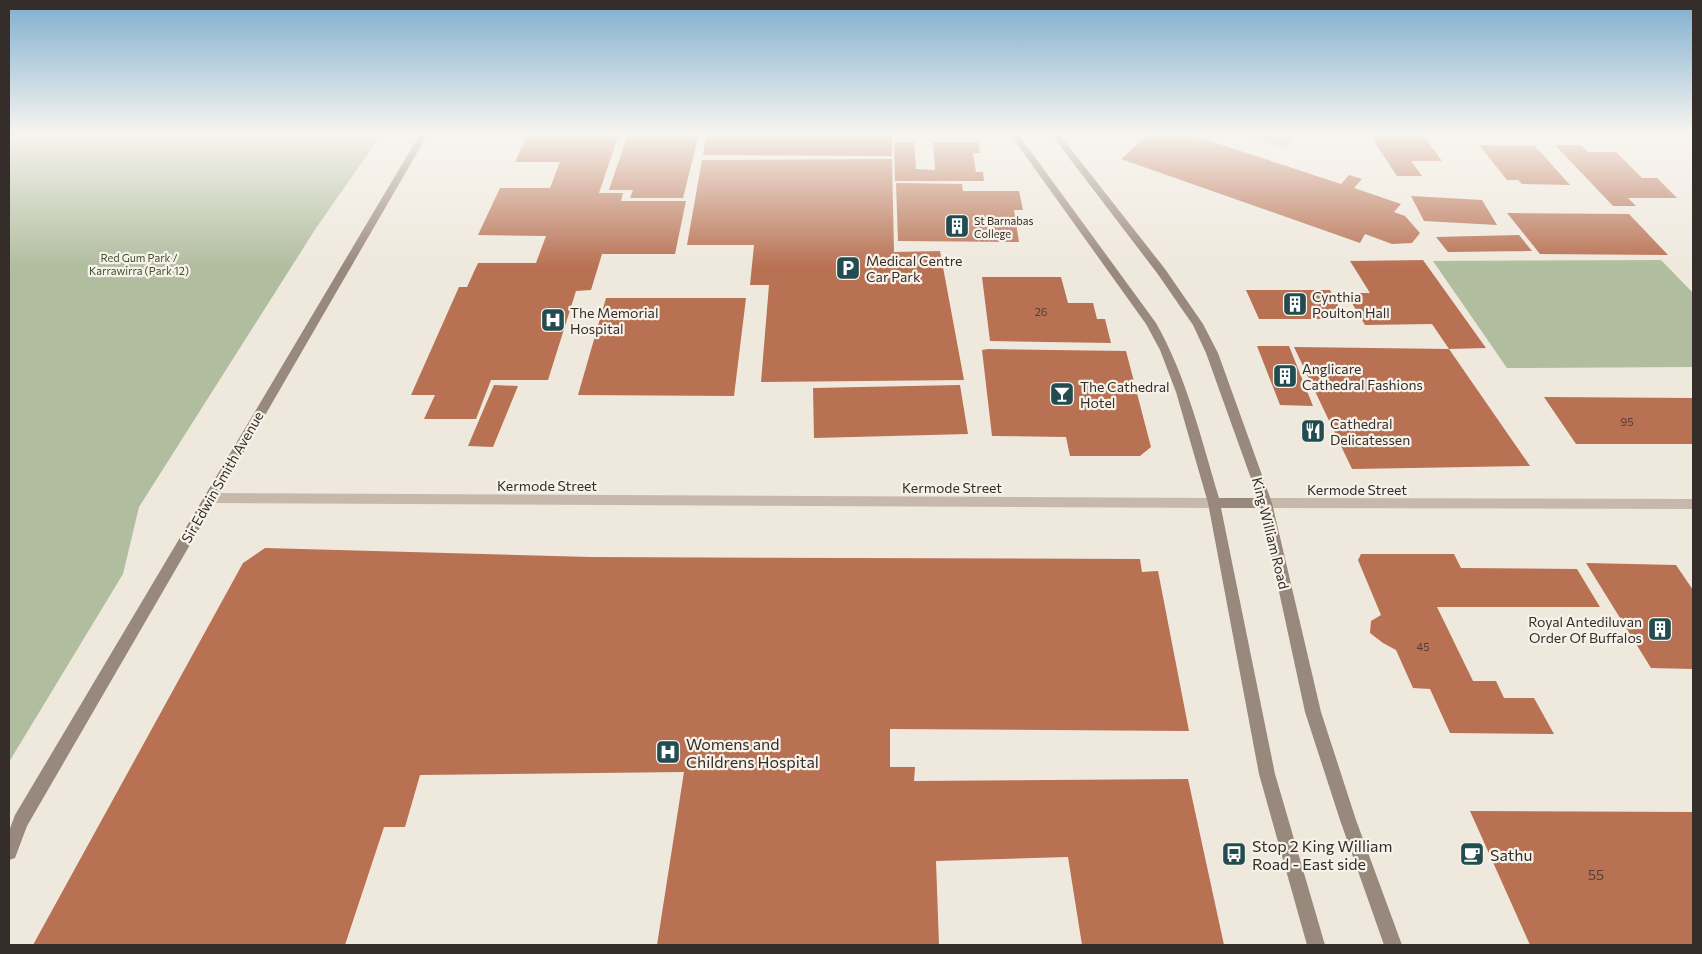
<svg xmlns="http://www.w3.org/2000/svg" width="1702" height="954" font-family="Commissioner,sans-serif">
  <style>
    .green { fill: #b1bd9f }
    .building { fill: #b87153 }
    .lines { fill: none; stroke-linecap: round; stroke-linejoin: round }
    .street { fill: #c6b9ab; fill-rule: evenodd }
    .secondary { fill: #99887c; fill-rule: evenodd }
    .labels { text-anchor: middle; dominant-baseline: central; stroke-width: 4.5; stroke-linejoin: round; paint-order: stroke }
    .far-poi-label { font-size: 11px; fill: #342d29; stroke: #f7f2e9; text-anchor: start }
    .far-park-label { font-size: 11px; fill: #425030; stroke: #f7f2e9 }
    .number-label { font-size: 11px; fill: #553e34 }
    .poi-label { font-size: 14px; fill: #342d29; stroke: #f7f2e9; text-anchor: start }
    .street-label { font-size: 14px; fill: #342d29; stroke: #f7f2e9 }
    .near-number-label { font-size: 14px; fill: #553e34 }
    .near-poi-label { font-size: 16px; fill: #342d29; stroke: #f7f2e9; text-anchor: start }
  </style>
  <rect width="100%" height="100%" fill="#efe8dd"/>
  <!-- green -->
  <path class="green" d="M 9,134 L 382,134 L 316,228 L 139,507 L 123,574 L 9,762 Z
    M 1240,134 L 1298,134 L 1284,148 Z
    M 1661,260 L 1693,293 L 1693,367 L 1507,368 L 1433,261 Z"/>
  <!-- building -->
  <path class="building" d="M 528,134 L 619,134 L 599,193 L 623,193 L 621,201 L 686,201 L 675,254 L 602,254 L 591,290 L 576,291 L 548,380 L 491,380 L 476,419 L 424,419 L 435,395 L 411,395 L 459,287 L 467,287 L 478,263 L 536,263 L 546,236 L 478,235 L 500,188 L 550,188 L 560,162 L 515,162 Z
    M 628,134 L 699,134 L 683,198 L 630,198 L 633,190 L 609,190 Z
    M 706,134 L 892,134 L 892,156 L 703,155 Z
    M 1149,134 L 1189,134 L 1341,184 L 1349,175 L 1362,179 L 1354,188 L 1401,204 L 1394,212 L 1405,216 L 1420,233 L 1412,243 L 1392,244 L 1365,234 L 1360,243 L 1121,159 Z
    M 1369,134 L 1422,134 L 1442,161 L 1411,161 L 1422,176 L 1397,176 Z
    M 894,142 L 914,142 L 916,169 L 935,170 L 933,142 L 978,142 L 980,153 L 973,153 L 976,172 L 983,172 L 984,181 L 895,181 Z
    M 1479,145 L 1535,146 L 1570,185 L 1522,184 L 1518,180 L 1507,180 Z
    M 1555,145 L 1581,145 L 1588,152 L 1616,152 L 1642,178 L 1657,178 L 1677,198 L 1628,198 L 1636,206 L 1613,206 Z
    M 892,159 L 894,252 L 940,251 L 964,380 L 761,382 L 769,285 L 750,285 L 754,245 L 687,245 L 702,160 Z
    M 896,183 L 962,184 L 963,191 L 1019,191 L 1023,210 L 1014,210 L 1019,242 L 898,241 Z
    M 1411,196 L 1482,200 L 1497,225 L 1424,221 Z
    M 1507,213 L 1629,214 L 1668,255 L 1540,254 Z
    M 1519,235 L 1532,251 L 1448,252 L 1436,237 Z
    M 1423,260 L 1486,348 L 1449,349 L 1530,466 L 1352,469 L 1294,347 L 1449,349 L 1432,324 L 1365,325 L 1346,293 L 1370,293 L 1350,261 Z
    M 982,277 L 1061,277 L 1068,303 L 1093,303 L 1097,319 L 1105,319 L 1111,343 L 990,341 Z
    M 1246,290 L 1330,290 L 1345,319 L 1259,319 Z
    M 606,298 L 746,298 L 734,396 L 578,395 Z
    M 1257,346 L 1289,346 L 1313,406 L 1280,405 Z
    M 988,349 L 1126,351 L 1151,447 L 1140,456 L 1070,456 L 1066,437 L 992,436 L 982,350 Z
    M 494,385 L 518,386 L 493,447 L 468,446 Z
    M 960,385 L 968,434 L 814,438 L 813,388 Z
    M 1544,397 L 1693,398 L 1693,444 L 1576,444 Z
    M 265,548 L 590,557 L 1140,559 L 1142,572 L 1158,571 L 1189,731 L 890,729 L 890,767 L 915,767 L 914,781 L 1188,779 L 1224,945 L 1082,945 L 1068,857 L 936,861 L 939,945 L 657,945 L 684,772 L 420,775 L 405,827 L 384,827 L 345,945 L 33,945 L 243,563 Z
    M 1361,554 L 1454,554 L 1461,568 L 1577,569 L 1600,607 L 1437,607 L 1473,681 L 1496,681 L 1504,698 L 1534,698 L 1554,734 L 1450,733 L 1430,689 L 1413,688 L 1396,650 L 1383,643 L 1370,633 L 1371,621 L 1381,615 L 1358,560 Z
    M 1586,563 L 1676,565 L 1693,590 L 1693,669 L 1651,668 Z
    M 1470,811 L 1693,812 L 1693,945 L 1530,945 Z"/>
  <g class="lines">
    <!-- street -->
    <path class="street" d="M 210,493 L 1214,498 L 1219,499 L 1220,503 L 1219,507 L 1214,508 L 210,503 L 205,501 L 204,498 L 205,495 Z
      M 1266,498 L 1693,499 L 1693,509 L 1266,508 L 1261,507 L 1260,503 L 1261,499 Z"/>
    <!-- secondary -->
    <path class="secondary" d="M 420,134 L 428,134 L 27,826 L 15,858 L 9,860 L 9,831 L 15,815 Z
      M 1010,134 L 1018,134 L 1156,323 C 1187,378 1201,438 1219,498 L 1258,498 L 1206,353 L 1193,325 L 1157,273 L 1051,134 L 1059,134 L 1165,269 L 1203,324 L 1218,353 L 1272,503 L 1321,712 L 1356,820 L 1402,945 L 1384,945 L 1340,820 L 1305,712 L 1261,508 L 1221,508 L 1275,774 L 1325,945 L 1307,945 L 1259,774 L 1208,503 L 1176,392 L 1160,350 L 1146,324 Z"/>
  </g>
  <!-- sky -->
  <linearGradient id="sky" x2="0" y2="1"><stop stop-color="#7eaecf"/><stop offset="0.5" stop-color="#f8f5f0"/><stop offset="1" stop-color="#f8f5f0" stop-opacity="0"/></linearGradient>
  <rect width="1702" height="267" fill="url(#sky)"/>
  <!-- icons -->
  <defs>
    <symbol id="building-square" viewBox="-11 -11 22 22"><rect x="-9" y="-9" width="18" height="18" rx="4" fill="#234c51" stroke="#f7f2e9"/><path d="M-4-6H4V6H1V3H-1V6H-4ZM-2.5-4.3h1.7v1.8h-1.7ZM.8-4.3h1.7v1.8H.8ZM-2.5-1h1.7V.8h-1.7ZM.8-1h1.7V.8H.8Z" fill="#fff"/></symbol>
    <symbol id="parking-square" viewBox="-11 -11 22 22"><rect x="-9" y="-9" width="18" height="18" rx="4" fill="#234c51" stroke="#f7f2e9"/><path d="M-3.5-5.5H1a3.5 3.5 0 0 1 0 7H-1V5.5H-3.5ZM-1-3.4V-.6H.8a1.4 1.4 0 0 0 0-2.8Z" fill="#fff"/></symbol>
    <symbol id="hospital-square" viewBox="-11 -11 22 22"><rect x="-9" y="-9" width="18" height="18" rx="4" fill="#234c51" stroke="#f7f2e9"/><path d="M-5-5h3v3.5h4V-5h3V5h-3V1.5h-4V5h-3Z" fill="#fff"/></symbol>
    <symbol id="bar-square" viewBox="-11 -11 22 22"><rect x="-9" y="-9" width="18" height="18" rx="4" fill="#234c51" stroke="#f7f2e9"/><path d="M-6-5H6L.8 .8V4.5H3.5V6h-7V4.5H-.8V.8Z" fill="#fff"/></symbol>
    <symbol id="restaurant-square" viewBox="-11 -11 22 22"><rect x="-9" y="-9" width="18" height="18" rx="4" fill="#234c51" stroke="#f7f2e9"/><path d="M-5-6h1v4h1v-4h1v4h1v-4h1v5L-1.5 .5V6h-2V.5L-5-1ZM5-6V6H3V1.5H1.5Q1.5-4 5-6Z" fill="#fff"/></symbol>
    <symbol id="bus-square" viewBox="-11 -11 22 22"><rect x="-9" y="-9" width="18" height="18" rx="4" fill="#234c51" stroke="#f7f2e9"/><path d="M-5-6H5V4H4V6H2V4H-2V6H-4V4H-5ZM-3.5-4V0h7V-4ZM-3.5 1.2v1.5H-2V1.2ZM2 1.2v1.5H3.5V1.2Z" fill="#fff"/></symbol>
    <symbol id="cafe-square" viewBox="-11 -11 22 22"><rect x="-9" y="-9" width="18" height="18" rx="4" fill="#234c51" stroke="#f7f2e9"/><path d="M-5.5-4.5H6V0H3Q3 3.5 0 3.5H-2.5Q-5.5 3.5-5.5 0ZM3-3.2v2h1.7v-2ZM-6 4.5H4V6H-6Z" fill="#fff"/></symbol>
  </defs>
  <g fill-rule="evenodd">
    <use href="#building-square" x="943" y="212" width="28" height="28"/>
    <use href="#parking-square" x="834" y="254" width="28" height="28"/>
    <use href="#building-square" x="1281" y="290" width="28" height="28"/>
    <use href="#hospital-square" x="539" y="306" width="28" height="28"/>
    <use href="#building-square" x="1271" y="362" width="28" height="28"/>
    <use href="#bar-square" x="1048" y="380" width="28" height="28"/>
    <use href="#restaurant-square" x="1299" y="417" width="28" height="28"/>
    <use href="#building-square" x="1646" y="615" width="28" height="28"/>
    <use href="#hospital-square" x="654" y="738" width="28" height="28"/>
    <use href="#bus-square" x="1220" y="840" width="28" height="28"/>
    <use href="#cafe-square" x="1458" y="840" width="28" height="28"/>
  </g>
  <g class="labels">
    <!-- far-poi labels -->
    <g class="far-poi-label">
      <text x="974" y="220">St Barnabas<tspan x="974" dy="13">College</tspan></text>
    </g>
    <!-- far-park labels -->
    <g class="far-park-label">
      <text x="139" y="257">Red Gum Park /<tspan x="139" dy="13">Karrawirra (Park 12)</tspan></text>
    </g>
    <!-- number labels -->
    <g class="number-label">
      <text x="1041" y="311">26</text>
      <text x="1627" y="421">95</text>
      <text x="1423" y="646">45</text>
    </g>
    <!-- poi labels -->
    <g class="poi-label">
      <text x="866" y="260">Medical Centre<tspan x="866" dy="16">Car Park</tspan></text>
      <text x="1312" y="296">Cynthia<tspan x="1312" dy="16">Poulton Hall</tspan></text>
      <text x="570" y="312">The Memorial<tspan x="570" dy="16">Hospital</tspan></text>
      <text x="1302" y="368">Anglicare<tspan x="1302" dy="16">Cathedral Fashions</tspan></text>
      <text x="1080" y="386">The Cathedral<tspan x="1080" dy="16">Hotel</tspan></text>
      <text x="1330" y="423">Cathedral<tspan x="1330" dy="16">Delicatessen</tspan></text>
      <text x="1642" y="621" text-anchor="end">Royal Antediluvan<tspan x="1642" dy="16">Order Of Buffalos</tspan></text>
    </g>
    <!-- street labels -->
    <g class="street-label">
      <text transform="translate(222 477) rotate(-60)">Sir Edwin Smith Avenue</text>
      <text x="547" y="485">Kermode Street</text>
      <text x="952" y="487">Kermode Street</text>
      <text x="1357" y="489">Kermode Street</text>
      <text transform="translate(1271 533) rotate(76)">King William Road</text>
    </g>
    <!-- near-number labels -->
    <g class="near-number-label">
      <text x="1596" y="874">55</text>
    </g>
    <!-- near-poi labels -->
    <g class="near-poi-label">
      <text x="686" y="743">Womens and<tspan x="686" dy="18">Childrens Hospital</tspan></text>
      <text x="1252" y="845">Stop 2 King William<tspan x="1252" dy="18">Road - East side</tspan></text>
      <text x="1490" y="854">Sathu</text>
    </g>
  </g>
  <!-- border -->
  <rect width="1702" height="954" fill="none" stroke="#342d29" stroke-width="20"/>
</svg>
